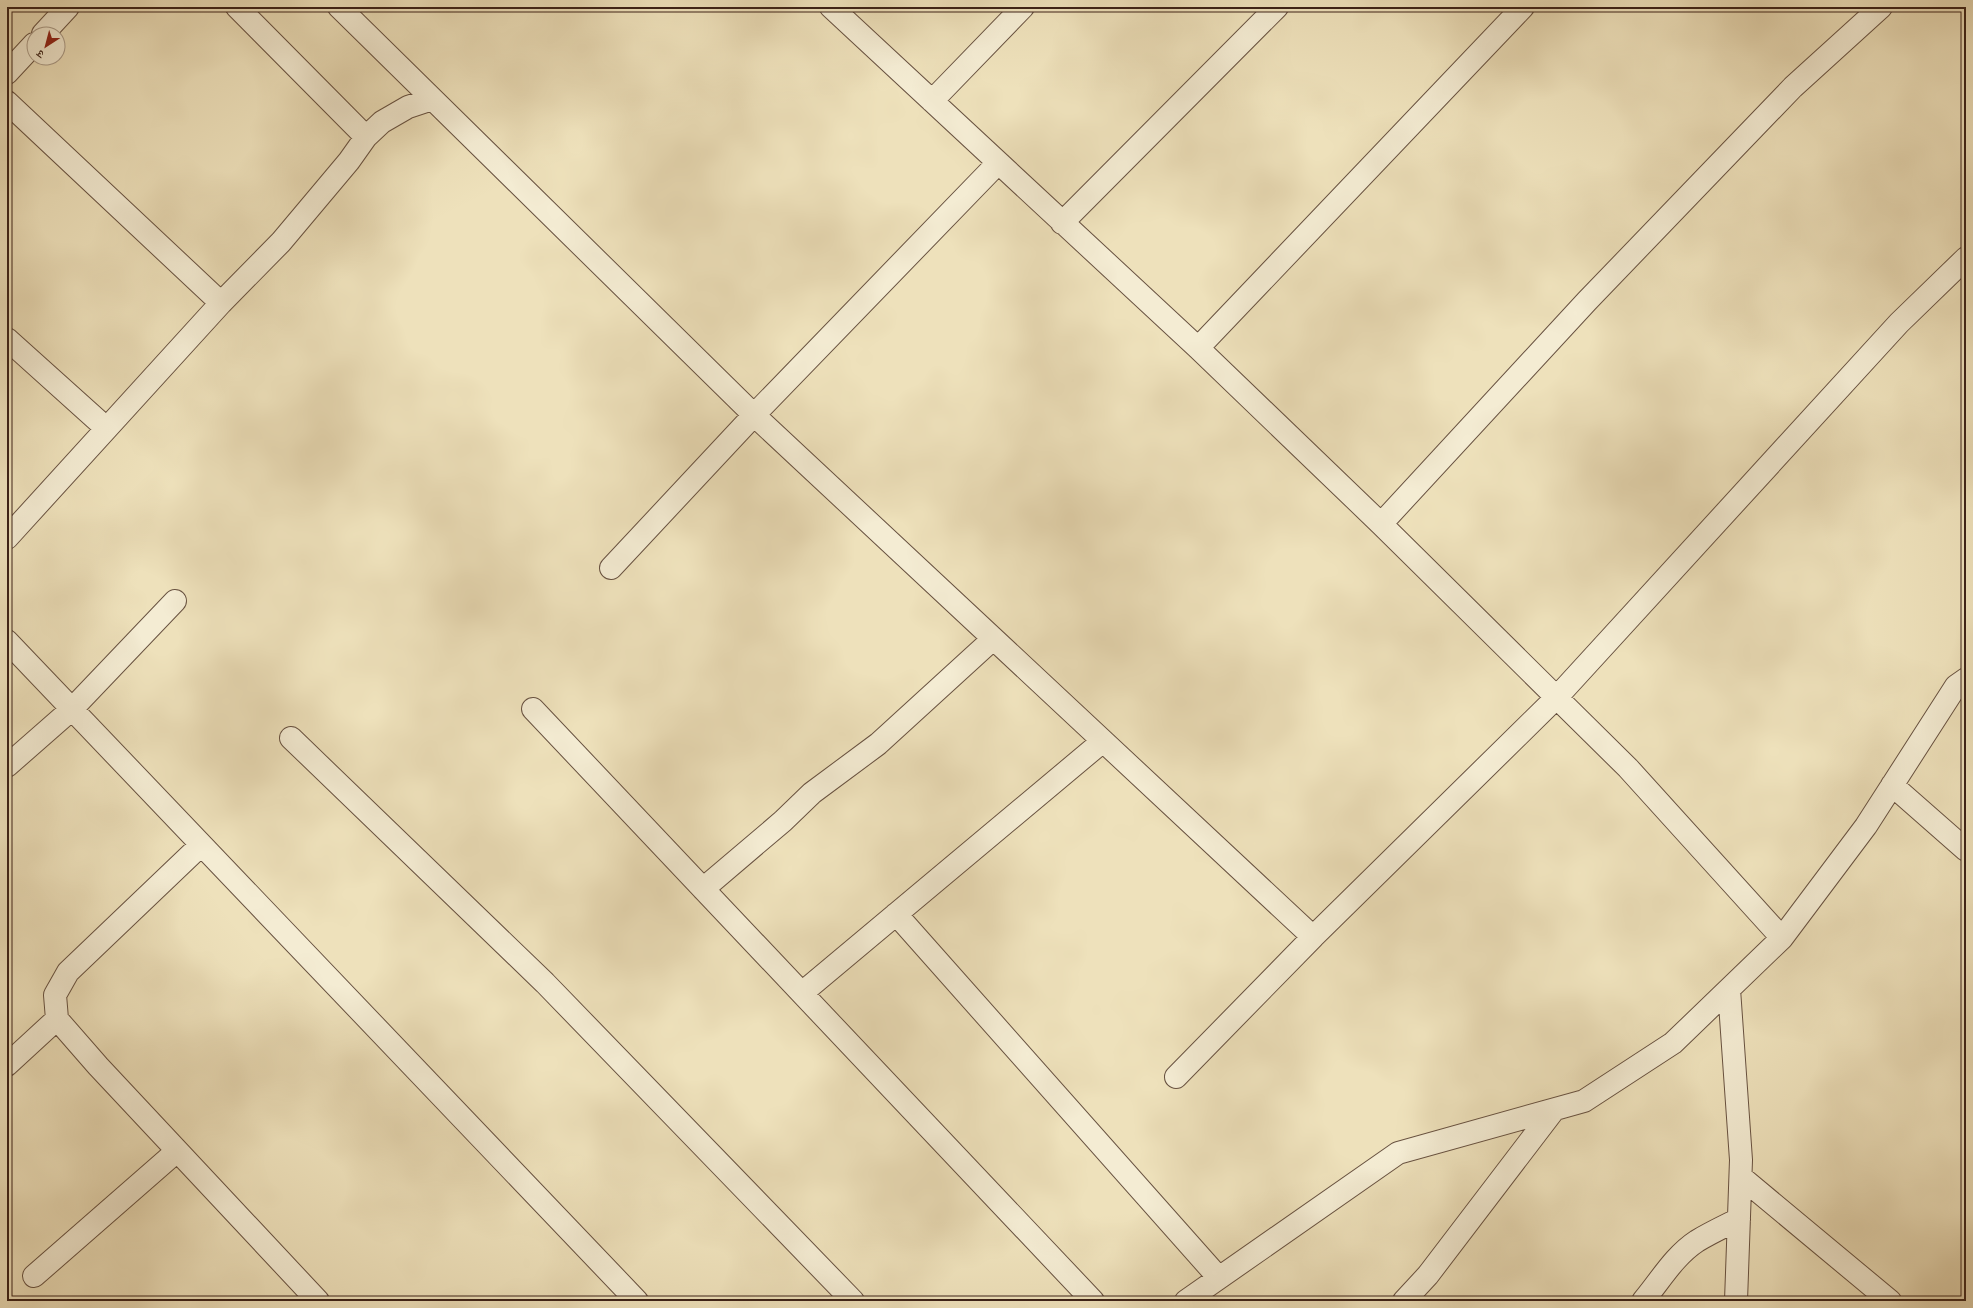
<svg xmlns="http://www.w3.org/2000/svg" width="1973" height="1308" font-family="'Gentium Book Plus','Noto Serif Devanagari',serif">
  <style>
    .lines { fill: none; stroke-linecap: round; stroke-linejoin: round }
    .minor-casing { stroke: #685241; stroke-width: 24 }
    .minor { stroke: #f4ecd3; stroke-width: 22 }
  </style>
  <rect width="100%" height="100%" fill="#eee1bb"/>
  <filter id="stains"><feTurbulence type="fractalNoise" baseFrequency=".005" numOctaves="4"/><feColorMatrix values="0 0 0 0 .2 0 0 0 0 .09 0 0 0 0 .02 0 0 0 .5 -.17"/></filter>
  <radialGradient id="worn" r=".72"><stop offset=".6" stop-color="#630" stop-opacity="0"/><stop offset="1" stop-color="#630" stop-opacity=".3"/></radialGradient>
  <g class="lines">
    <defs>
      <path id="minor" d="M 237,7 L 366,137
        M 339,7 L 754,415 L 998,163
        M 831,7 L 1198,348 L 1381,524 L 1628,768 L 1782,938
        M 43,34 L 68,7
        M 7,73 L 34,44
        M 932,101 L 1023,7
        M 7,102 L 221,303
        M 1062,223 L 1277,7
        M 7,339 L 106,428
        M 1198,348 L 1523,7
        M 1381,524 L 1587,301 L 1793,87 L 1881,7
        M 7,538 L 221,303 L 281,242 L 349,161 L 366,137 L 382,122 L 408,107 L 432,99
        M 611,568 L 754,415 L 1313,937 L 1557,697 L 1899,323 L 1966,258
        M 7,641 L 637,1301
        M 533,709 L 1093,1301
        M 291,738 L 545,983 L 853,1301
        M 7,766 L 72,709 L 175,601
        M 1892,785 L 1966,850
        M 201,845 L 68,972 L 55,995 L 57,1019 L 98,1066 L 318,1301
        M 703,889 L 783,821 L 812,793 L 878,744 L 993,639
        M 896,914 L 1219,1278
        M 1729,989 L 1741,1160 L 1736,1301
        M 802,993 L 1103,741
        M 7,1065 L 57,1019
        M 1176,1077 L 1313,937
        M 1741,1177 L 1890,1301
        M 34,1276 L 177,1151
        M 1186,1301 L 1398,1153 L 1584,1101 L 1673,1043 L 1782,938 L 1866,826 L 1956,686 L 1966,679
        M 1404,1301 L 1428,1275 L 1553,1111
        M 1643,1301 C 1660,1281 1674,1256 1697,1241 C 1710,1233 1725,1226 1739,1219"/>
    </defs>
    <!-- minor casing -->
    <use href="#minor" class="minor-casing"/>
    <!-- minor -->
    <use href="#minor" class="minor"/>
  </g>
  <!-- margin -->
  <rect width="1973" height="1308" fill="none" stroke="#eee1bb" stroke-width="24"/>
  <rect x="8" y="8" width="1957" height="1292" fill="none" stroke="#3c2218" stroke-width="2"/>
  <rect x="12" y="12" width="1949" height="1284" fill="none" stroke="#3c2218"/>
  <!-- north arrow -->
  <g transform="translate(46 46) rotate(216)"><circle r="19" fill="#f4ecd3" stroke="#aa9b88"/>
  <path d="M0-3L7 15L0 10L-7 15Z" fill="#8f2418"/>
  <text y="-6" font-size="11" font-weight="bold" text-anchor="middle" fill="#3c2218">उ</text>
  </g>
  <rect width="100%" height="100%" filter="url(#stains)"/>
  <rect width="100%" height="100%" fill="url(#worn)"/>
</svg>
